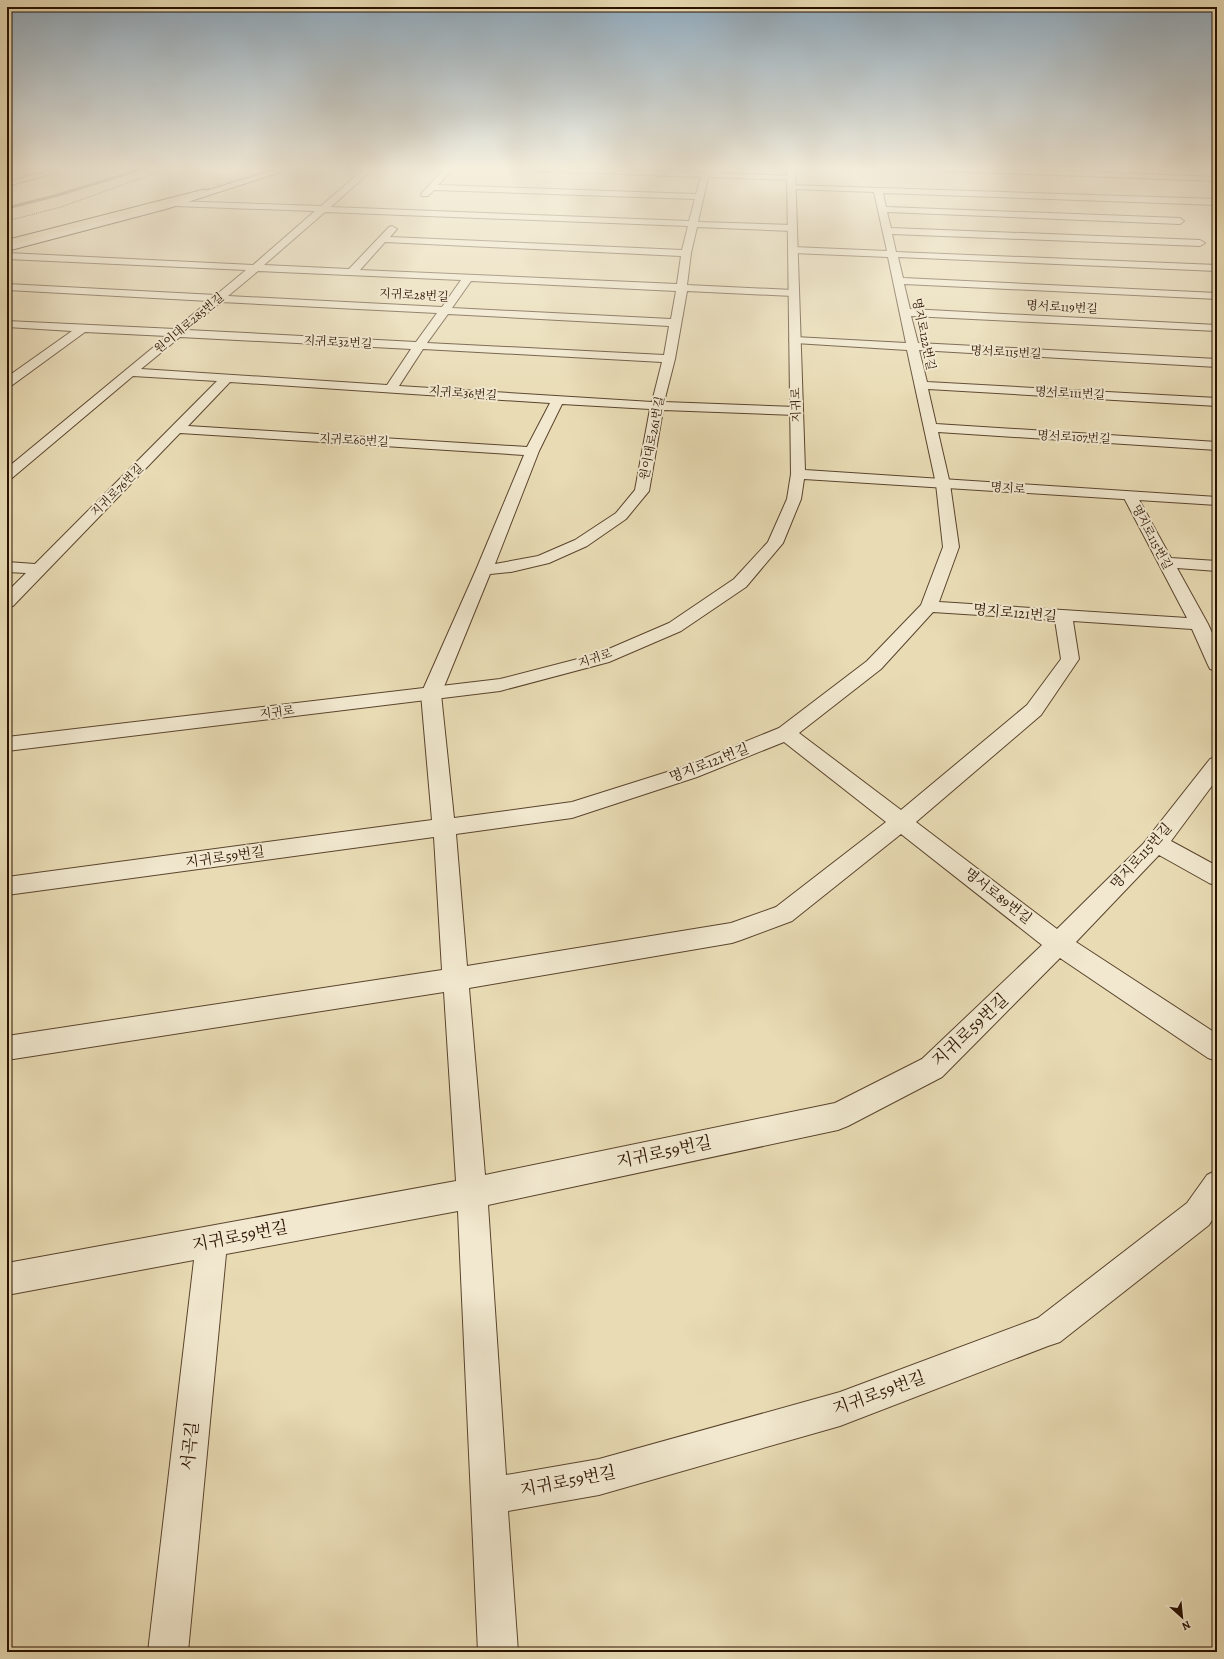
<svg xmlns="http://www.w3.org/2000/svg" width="1224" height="1659" font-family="Alegreya,'Noto Serif KR',serif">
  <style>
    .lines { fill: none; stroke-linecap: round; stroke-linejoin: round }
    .stream { stroke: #766247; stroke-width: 3 }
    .primary-tunnel { stroke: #c3b491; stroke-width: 8; stroke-dasharray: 8 4.5; stroke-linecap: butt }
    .minor-casing { stroke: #5a442d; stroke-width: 2 }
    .tertiary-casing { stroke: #5a442d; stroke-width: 2 }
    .secondary-casing { stroke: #2a1200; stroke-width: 2 }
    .primary-casing { stroke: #2a1200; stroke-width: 2 }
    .path { stroke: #2a1200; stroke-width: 1; stroke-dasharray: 1 1; stroke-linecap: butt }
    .minor { fill: #f1e8cf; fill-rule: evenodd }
    .tertiary { fill: #f1e8cf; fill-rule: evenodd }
    .secondary { fill: #f1e8cf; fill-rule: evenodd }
    .primary { fill: #e9dcb5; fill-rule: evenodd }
    .labels { text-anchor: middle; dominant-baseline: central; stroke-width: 4; stroke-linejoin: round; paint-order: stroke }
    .far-street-label { font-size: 12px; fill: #2a1200; stroke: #f1e8cf }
    .street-label { font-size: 14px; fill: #2a1200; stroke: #f1e8cf }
    .near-street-label { font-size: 17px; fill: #2a1200; stroke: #f1e8cf }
  </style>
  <rect width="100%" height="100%" fill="#e9dcb5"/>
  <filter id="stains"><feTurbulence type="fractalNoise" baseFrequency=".005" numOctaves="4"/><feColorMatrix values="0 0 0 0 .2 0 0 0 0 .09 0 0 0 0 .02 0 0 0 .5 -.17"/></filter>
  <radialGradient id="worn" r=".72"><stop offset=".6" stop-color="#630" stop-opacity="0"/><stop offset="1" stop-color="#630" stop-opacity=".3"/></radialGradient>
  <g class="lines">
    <!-- stream -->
    <path class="stream" d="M 7,208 L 58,195 L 142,169"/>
    <!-- primary-tunnel -->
    <path class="primary-tunnel" d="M 202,192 L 276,169"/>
    <defs>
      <path id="minor" d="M 55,169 L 69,169 L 7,186 L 7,182 Z
        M 364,169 L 373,169 L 331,207 L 689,221 L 695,199 L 434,190 L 428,196 L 422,196 L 421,194 L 444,169 L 453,169 L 438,185 L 696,194 L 701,177 L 540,171 L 536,169 L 612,169 L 791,176 L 795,178 L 791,180 L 708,177 L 698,222 L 792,225 L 797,228 L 792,231 L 697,227 L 691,253 L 687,285 L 793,290 L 798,293 L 793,296 L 687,291 L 675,359 L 664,402 L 796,407 L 801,408 L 802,411 L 801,414 L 796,415 L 663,410 L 649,491 L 626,519 L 587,546 L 549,563 L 511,572 L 490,574 L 441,694 L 454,818 L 572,802 L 683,767 L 779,728 L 867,661 L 921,605 L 943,547 L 936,484 L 907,350 L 795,343 L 791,342 L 789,340 L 791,338 L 795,337 L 906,343 L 888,257 L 793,253 L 788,250 L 793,247 L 887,251 L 874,192 L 792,189 L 788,187 L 789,185 L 1217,199 L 1217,205 L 883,193 L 886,207 L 1180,218 L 1184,221 L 1180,224 L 887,212 L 891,228 L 1200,240 L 1205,243 L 1200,246 L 892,234 L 896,252 L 1217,265 L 1217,271 L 898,257 L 903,278 L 1217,293 L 1217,299 L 904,284 L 910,309 L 1217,325 L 1217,331 L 911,316 L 918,343 L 1217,359 L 1217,367 L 919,350 L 927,382 L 1217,398 L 1217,406 L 928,389 L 936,424 L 1217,442 L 1217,450 L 938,432 L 950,484 L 959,547 L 939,602 L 1187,618 L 1123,496 L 1125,493 L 1130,492 L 1135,493 L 1137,496 L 1171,558 L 1217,561 L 1217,571 L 1177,568 L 1208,624 L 1217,644 L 1217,671 L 1210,669 L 1208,665 L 1192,629 L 1073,621 L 1079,659 L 1041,715 L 916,822 L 1057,929 L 1143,844 L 1210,759 L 1217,757 L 1217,779 L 1171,841 L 1217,866 L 1217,886 L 1209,883 L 1159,855 L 1076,942 L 1217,1034 L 1217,1061 L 1208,1058 L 1060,958 L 942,1077 L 848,1126 L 838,1130 L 488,1205 L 506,1475 L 599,1459 L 840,1392 L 1038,1318 L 1187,1203 L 1207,1175 L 1217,1170 L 1217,1212 L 1209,1225 L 1060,1342 L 1048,1346 L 840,1426 L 599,1495 L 508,1511 L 518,1652 L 478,1652 L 458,1211 L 226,1254 L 188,1652 L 148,1652 L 194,1260 L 7,1295 L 7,1263 L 456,1181 L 444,992 L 7,1060 L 7,1036 L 442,970 L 434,837 L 7,895 L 7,877 L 432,820 L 421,694 L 476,570 L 524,455 L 180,433 L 13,606 L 7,607 L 7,592 L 26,573 L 7,572 L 7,562 L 35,564 L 217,381 L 133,376 L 12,478 L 7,479 L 7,468 L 167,336 L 85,332 L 11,386 L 7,387 L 7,377 L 72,331 L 7,327 L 7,321 L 175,329 L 209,301 L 7,290 L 7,284 L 216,295 L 246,270 L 7,259 L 7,253 L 253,265 L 315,211 L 174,206 L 170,203 L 171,201 L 321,206 ZM 325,212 L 688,226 L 682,250 L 390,237 L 397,229 L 392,226 L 389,227 L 349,269 L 264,265 ZM 385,242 L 681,256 L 677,284 L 360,270 ZM 258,271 L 461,280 L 442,307 L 228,296 ZM 471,281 L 676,291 L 671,319 L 452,308 ZM 221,302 L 437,313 L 416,342 L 187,330 ZM 448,314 L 669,326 L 664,355 L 427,343 ZM 180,337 L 411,349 L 387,385 L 141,369 ZM 423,349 L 662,362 L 652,402 L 399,386 ZM 230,382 L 550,403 L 527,447 L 188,426 ZM 562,404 L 650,409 L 635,490 L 616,513 L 575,540 L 538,556 L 495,564 L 539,451 ZM 933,612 L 1055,620 L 1061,659 L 1027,705 L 901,810 L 799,733 L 881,669 ZM 784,742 L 886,822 L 776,907 L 731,923 L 467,966 L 456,834 L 572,818 L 697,777 ZM 901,834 L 1042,945 L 922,1059 L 835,1103 L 485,1175 L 469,988 L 732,943 L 741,940 L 792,921 Z"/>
      <path id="tertiary" d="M 787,169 L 795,169 L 805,470 L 1217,497 L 1217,505 L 804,479 L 801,499 L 783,543 L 746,587 L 681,631 L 609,662 L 500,691 L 7,751 L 7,737 L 500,679 L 597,654 L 669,623 L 734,579 L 768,542 L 787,499 L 791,474 Z"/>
      <path id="secondary" d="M 277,169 L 290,169 L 166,209 L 7,251 L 7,245 L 160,205 Z"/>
      <path id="primary" d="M 942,169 L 1016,169 L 1217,177 L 1217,181 L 946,171 Z
        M 202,190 L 205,190 L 206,192 L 205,194 L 7,246 L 7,240 Z"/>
    </defs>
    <!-- minor casing -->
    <use href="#minor" class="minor-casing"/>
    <!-- tertiary casing -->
    <use href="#tertiary" class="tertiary-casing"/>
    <!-- secondary casing -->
    <use href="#secondary" class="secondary-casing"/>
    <!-- primary casing -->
    <use href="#primary" class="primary-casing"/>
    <!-- path -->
    <path class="path" d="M 7,221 L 61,207 L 167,169"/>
    <!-- minor -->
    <use href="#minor" class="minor"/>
    <!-- tertiary -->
    <use href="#tertiary" class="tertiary"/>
    <!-- secondary -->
    <use href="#secondary" class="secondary"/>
    <!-- primary -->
    <use href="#primary" class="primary"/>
  </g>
  <!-- sky -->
  <linearGradient id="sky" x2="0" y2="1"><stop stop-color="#8ea8bb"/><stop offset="0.42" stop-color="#f5efde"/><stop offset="1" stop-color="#f5efde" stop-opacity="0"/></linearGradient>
  <rect width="1224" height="401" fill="url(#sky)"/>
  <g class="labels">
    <!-- far-street labels -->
    <g class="far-street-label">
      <text transform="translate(414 295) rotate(3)">지귀로28번길</text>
      <text transform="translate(1062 307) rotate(3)">명서로119번길</text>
      <text transform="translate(189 323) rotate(-40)">원이대로285번길</text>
      <text transform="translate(924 334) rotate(78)">명지로122번길</text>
      <text transform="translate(338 342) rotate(3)">지귀로32번길</text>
      <text transform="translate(1006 352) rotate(3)">명서로115번길</text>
      <text transform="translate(463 393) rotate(4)">지귀로36번길</text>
      <text transform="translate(1070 393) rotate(3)">명서로111번길</text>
      <text transform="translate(796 405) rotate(-92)">지귀로</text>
      <text transform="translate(1074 437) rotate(3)">명서로107번길</text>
      <text transform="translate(652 438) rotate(-79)">원이대로261번길</text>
      <text transform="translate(354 440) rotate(3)">지귀로60번길</text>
      <text transform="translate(1008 488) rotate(4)">명지로</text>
      <text transform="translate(117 490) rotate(-45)">지귀로76번길</text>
      <text transform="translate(1152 537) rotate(62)">명지로115번길</text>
      <text transform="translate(595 658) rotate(-18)">지귀로</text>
      <text transform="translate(277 712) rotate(-7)">지귀로</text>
    </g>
    <!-- street labels -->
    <g class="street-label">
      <text transform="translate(1015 613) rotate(5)">명지로121번길</text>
      <text transform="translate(709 763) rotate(-21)">명지로121번길</text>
      <text transform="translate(1141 856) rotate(-48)">명지로115번길</text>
      <text transform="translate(225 857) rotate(-8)">지귀로59번길</text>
      <text transform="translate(998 896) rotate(38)">명서로89번길</text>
    </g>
    <!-- near-street labels -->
    <g class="near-street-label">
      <text transform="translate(970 1030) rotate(-43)">지귀로59번길</text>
      <text transform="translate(664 1152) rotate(-12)">지귀로59번길</text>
      <text transform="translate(240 1236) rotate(-11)">지귀로59번길</text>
      <text transform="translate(879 1393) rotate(-20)">지귀로59번길</text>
      <text transform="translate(190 1446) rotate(-84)">서곡길</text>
      <text transform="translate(568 1481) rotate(-11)">지귀로59번길</text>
    </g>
  </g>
  <!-- margin -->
  <rect width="1224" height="1659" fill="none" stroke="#e9dcb5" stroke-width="24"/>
  <rect x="8" y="8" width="1208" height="1643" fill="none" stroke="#2a1200" stroke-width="2"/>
  <rect x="12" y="12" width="1200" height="1635" fill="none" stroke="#2a1200"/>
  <!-- north arrow -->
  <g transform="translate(1182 1617) rotate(153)" stroke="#f1e8cf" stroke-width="3" paint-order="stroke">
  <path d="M0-3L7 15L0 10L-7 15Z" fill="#2a1200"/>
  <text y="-6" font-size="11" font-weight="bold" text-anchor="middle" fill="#2a1200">N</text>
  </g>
  <rect width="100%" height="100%" filter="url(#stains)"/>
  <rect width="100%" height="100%" fill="url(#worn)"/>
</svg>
